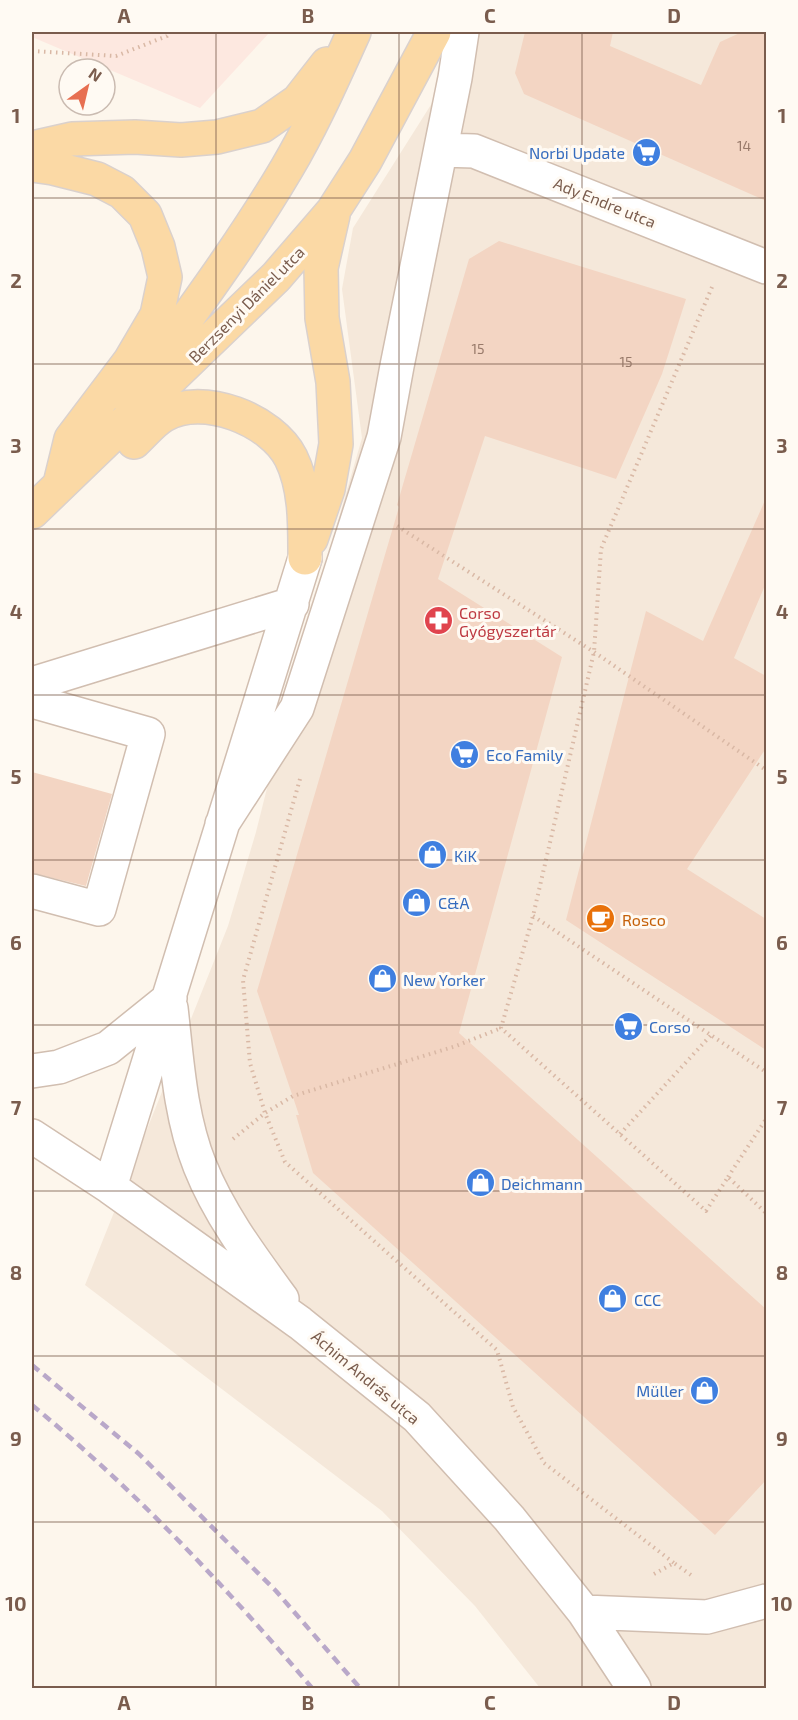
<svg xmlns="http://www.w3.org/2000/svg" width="798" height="1720" font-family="'Exo 2',sans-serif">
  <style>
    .residential { fill: #f5e8da }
    .commercial { fill: #fde8e0 }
    .building { fill: #f3d5c3 }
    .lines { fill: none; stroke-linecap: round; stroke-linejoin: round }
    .minor-casing { stroke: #d1beb0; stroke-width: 36 }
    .major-casing { stroke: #dad1cd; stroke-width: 36 }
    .path { stroke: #d9b8a5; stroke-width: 4; stroke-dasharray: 1.5 4.5; stroke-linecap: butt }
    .minor { stroke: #fff; stroke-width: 33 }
    .major { stroke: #fbd9a5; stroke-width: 33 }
    .rail { stroke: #b9a8c9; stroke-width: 4.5; stroke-dasharray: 9 6; stroke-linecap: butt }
    .grid { fill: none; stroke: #7a5c4d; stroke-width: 1.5; stroke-opacity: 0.55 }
    .labels { text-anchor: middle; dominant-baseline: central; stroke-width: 6; stroke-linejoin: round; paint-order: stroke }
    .number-label { font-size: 14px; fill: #987a6a }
    .shop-label { font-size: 16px; fill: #366cbe; stroke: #fffaf3; text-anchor: start }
    .street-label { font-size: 16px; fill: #7a5c4d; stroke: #fffaf3 }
    .health-label { font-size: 16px; fill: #be3a42; stroke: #fffaf3; text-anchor: start }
    .food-label { font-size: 16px; fill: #c56008; stroke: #fffaf3; text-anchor: start }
    .neatline { fill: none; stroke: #7a5c4d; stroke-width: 2 }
    .grid-label { font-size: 20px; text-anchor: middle; font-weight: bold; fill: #7a5c4d }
  </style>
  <rect width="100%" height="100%" fill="#fdf6ec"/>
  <!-- residential -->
  <path class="residential" d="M 477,32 L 766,32 L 766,1688 L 540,1688 L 475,1606 L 382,1511 L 85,1285 L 228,926 L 256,832 L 308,625 L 362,438 L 342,289 L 353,228 Z"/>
  <!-- commercial -->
  <path class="commercial" d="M 32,32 L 270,32 L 200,108 L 32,37 Z"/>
  <!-- building -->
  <path class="building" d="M 525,32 L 613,32 L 610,46 L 701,85 L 720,42 L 742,32 L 766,32 L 766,201 L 524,94 L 515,73 Z
    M 499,241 L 686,299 L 662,374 L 616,479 L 485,436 L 438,579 L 562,657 L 459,1033 L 766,1309 L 766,1480 L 715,1535 L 313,1173 L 296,1115 L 299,1115 L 257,991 L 399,507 L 397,505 L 469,259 Z
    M 766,498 L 766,583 L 734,658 L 766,676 L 766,748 L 687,869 L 766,919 L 766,1050 L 566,920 L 646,611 L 703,641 Z
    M 32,772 L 112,794 L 86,886 L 32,873 Z"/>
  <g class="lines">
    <defs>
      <path id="minor" d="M 441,150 L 474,151 L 766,267
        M 32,684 L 292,604
        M 32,701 L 148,734 L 99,909 L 32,891
        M 222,824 L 297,708 L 384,437 L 397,366 L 455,78 L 462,32
        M 171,1008 C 177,1061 180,1116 200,1166 C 219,1214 252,1258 282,1299
        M 32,1071 L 59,1067 L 108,1048 L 170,998
        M 32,1136 L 110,1187 L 300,1323 L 417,1417 L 509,1518 L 584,1612 L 634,1688
        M 110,1187 L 305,558
        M 584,1612 L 707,1617 L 766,1601"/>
      <path id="major" d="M 32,148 L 72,139 L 135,137 L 181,140 L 217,137 L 262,126 L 298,101 L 327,64
        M 32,165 L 53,168 L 97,179 L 122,192 L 145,215 L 158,247 L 165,277 L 157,315 L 130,361 L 71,439 L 60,484
        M 129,399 C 183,323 240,248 287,168 C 313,124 333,78 354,32
        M 134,442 C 143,434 153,421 164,415 C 203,392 272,420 291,458 C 306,488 305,526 305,558
        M 32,512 L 276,277 L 333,211 L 365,161 L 434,32
        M 311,539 L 328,489 L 336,444 L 333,382 L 322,318 L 321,268 L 333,215"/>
    </defs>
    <!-- minor casing -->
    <use href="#minor" class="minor-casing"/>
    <!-- major casing -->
    <use href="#major" class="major-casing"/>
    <!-- path -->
    <path class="path" d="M 32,51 L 116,56 L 167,36 L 171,32
      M 712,287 L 601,549 L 594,652 L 533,916 L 501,1028 L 706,1211 L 728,1177 L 766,1213
      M 397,526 L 594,652 L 766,770
      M 300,779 L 243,980 L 250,1063 L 265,1113 L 285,1162 L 497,1350 L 513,1407 L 544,1463 L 674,1563
      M 533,916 L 766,1072
      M 620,1134 L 712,1034
      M 233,1139 L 265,1113 L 293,1096 L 456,1046 L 501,1028
      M 728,1177 L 766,1119
      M 654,1574 L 674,1563 L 691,1575"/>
    <!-- minor -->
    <use href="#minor" class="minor"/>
    <!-- major -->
    <use href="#major" class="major"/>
    <!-- rail -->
    <path class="rail" d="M 32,1365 L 139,1454 L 276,1591 L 360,1688
      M 32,1405 C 135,1490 226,1587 312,1688"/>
  </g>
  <!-- grid -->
  <path class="grid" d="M 216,32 L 216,1688M 399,32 L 399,1688M 582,32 L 582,1688M 32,198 L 766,198M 32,364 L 766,364M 32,529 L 766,529M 32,695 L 766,695M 32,860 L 766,860M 32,1025 L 766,1025M 32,1191 L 766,1191M 32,1356 L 766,1356M 32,1522 L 766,1522"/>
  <!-- icons -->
  <defs>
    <symbol id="supermarket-disc" viewBox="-11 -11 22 22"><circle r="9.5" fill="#3f7fe0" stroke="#fffaf3"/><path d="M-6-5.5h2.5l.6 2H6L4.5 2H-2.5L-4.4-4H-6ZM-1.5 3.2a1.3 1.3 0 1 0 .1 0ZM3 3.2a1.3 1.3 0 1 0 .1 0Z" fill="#fff"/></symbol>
    <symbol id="pharmacy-disc" viewBox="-11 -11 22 22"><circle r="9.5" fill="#e0444e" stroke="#fffaf3"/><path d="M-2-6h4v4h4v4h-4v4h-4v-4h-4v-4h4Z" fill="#fff"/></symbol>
    <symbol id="shop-disc" viewBox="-11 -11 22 22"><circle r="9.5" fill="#3f7fe0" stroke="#fffaf3"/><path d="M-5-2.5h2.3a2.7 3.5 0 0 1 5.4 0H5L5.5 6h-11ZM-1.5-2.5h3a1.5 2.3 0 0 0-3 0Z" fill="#fff"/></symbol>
    <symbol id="cafe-disc" viewBox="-11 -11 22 22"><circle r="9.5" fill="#e8710a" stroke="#fffaf3"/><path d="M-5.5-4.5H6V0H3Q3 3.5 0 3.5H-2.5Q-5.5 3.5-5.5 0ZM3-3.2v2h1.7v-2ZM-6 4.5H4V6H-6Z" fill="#fff"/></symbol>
  </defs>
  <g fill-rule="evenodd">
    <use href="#supermarket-disc" x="630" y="136" width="33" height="33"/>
    <use href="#pharmacy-disc" x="422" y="604" width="33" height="33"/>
    <use href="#supermarket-disc" x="448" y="738" width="33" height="33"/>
    <use href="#shop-disc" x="416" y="838" width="33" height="33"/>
    <use href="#shop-disc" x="400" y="886" width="33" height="33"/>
    <use href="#cafe-disc" x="584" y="902" width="33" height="33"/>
    <use href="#shop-disc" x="366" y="962" width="33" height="33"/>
    <use href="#supermarket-disc" x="612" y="1010" width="33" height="33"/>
    <use href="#shop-disc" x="464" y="1166" width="33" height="33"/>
    <use href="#shop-disc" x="596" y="1282" width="33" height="33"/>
    <use href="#shop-disc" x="688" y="1374" width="33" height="33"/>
  </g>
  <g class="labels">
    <!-- number labels -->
    <g class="number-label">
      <text x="744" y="145">14</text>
      <text x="478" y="348">15</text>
      <text x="626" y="361">15</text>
    </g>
    <!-- shop labels -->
    <g class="shop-label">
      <text x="625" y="152" text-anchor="end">Norbi Update</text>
      <text x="486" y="754">Eco Family</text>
      <text x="454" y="855">KiK</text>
      <text x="438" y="902">C&amp;A</text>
      <text x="403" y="979">New Yorker</text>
      <text x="649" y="1026">Corso</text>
      <text x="501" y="1183">Deichmann</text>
      <text x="634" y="1299">CCC</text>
      <text x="684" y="1390" text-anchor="end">Müller</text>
    </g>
    <!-- street labels -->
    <g class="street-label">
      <text transform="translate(605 202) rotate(22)">Ady Endre utca</text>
      <text transform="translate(246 304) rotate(-45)">Berzsenyi Dániel utca</text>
      <text transform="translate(366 1377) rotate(40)">Áchim András utca</text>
    </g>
    <!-- health labels -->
    <g class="health-label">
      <text x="459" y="612">Corso<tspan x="459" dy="18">Gyógyszertár</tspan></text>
    </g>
    <!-- food labels -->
    <g class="food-label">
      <text x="622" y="919">Rosco</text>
    </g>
  </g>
  <!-- border -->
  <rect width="798" height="1720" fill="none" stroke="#fffaf3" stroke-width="66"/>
  <!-- north arrow -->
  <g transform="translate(87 87) rotate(34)"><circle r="28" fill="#fffaf3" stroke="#cabbb1" stroke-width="1.5"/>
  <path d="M0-4.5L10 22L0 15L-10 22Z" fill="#e76f51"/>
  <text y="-9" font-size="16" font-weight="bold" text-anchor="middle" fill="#7a5c4d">N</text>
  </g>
  <rect x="33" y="33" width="732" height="1654" class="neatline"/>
  <g class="grid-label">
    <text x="124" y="23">A</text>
    <text x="308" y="23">B</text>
    <text x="490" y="23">C</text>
    <text x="674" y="23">D</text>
    <text x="16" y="123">1</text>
    <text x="782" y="123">1</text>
    <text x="16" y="288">2</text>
    <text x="782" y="288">2</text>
    <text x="16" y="453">3</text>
    <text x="782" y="453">3</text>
    <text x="16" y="619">4</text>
    <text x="782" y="619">4</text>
    <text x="16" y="784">5</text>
    <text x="782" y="784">5</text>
    <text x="16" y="950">6</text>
    <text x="782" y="950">6</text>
    <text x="16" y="1115">7</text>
    <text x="782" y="1115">7</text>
    <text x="16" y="1280">8</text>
    <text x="782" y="1280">8</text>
    <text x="16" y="1446">9</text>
    <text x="782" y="1446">9</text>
    <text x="16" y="1611">10</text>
    <text x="782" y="1611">10</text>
    <text x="124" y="1710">A</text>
    <text x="308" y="1710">B</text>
    <text x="490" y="1710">C</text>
    <text x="674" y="1710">D</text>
  </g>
</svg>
